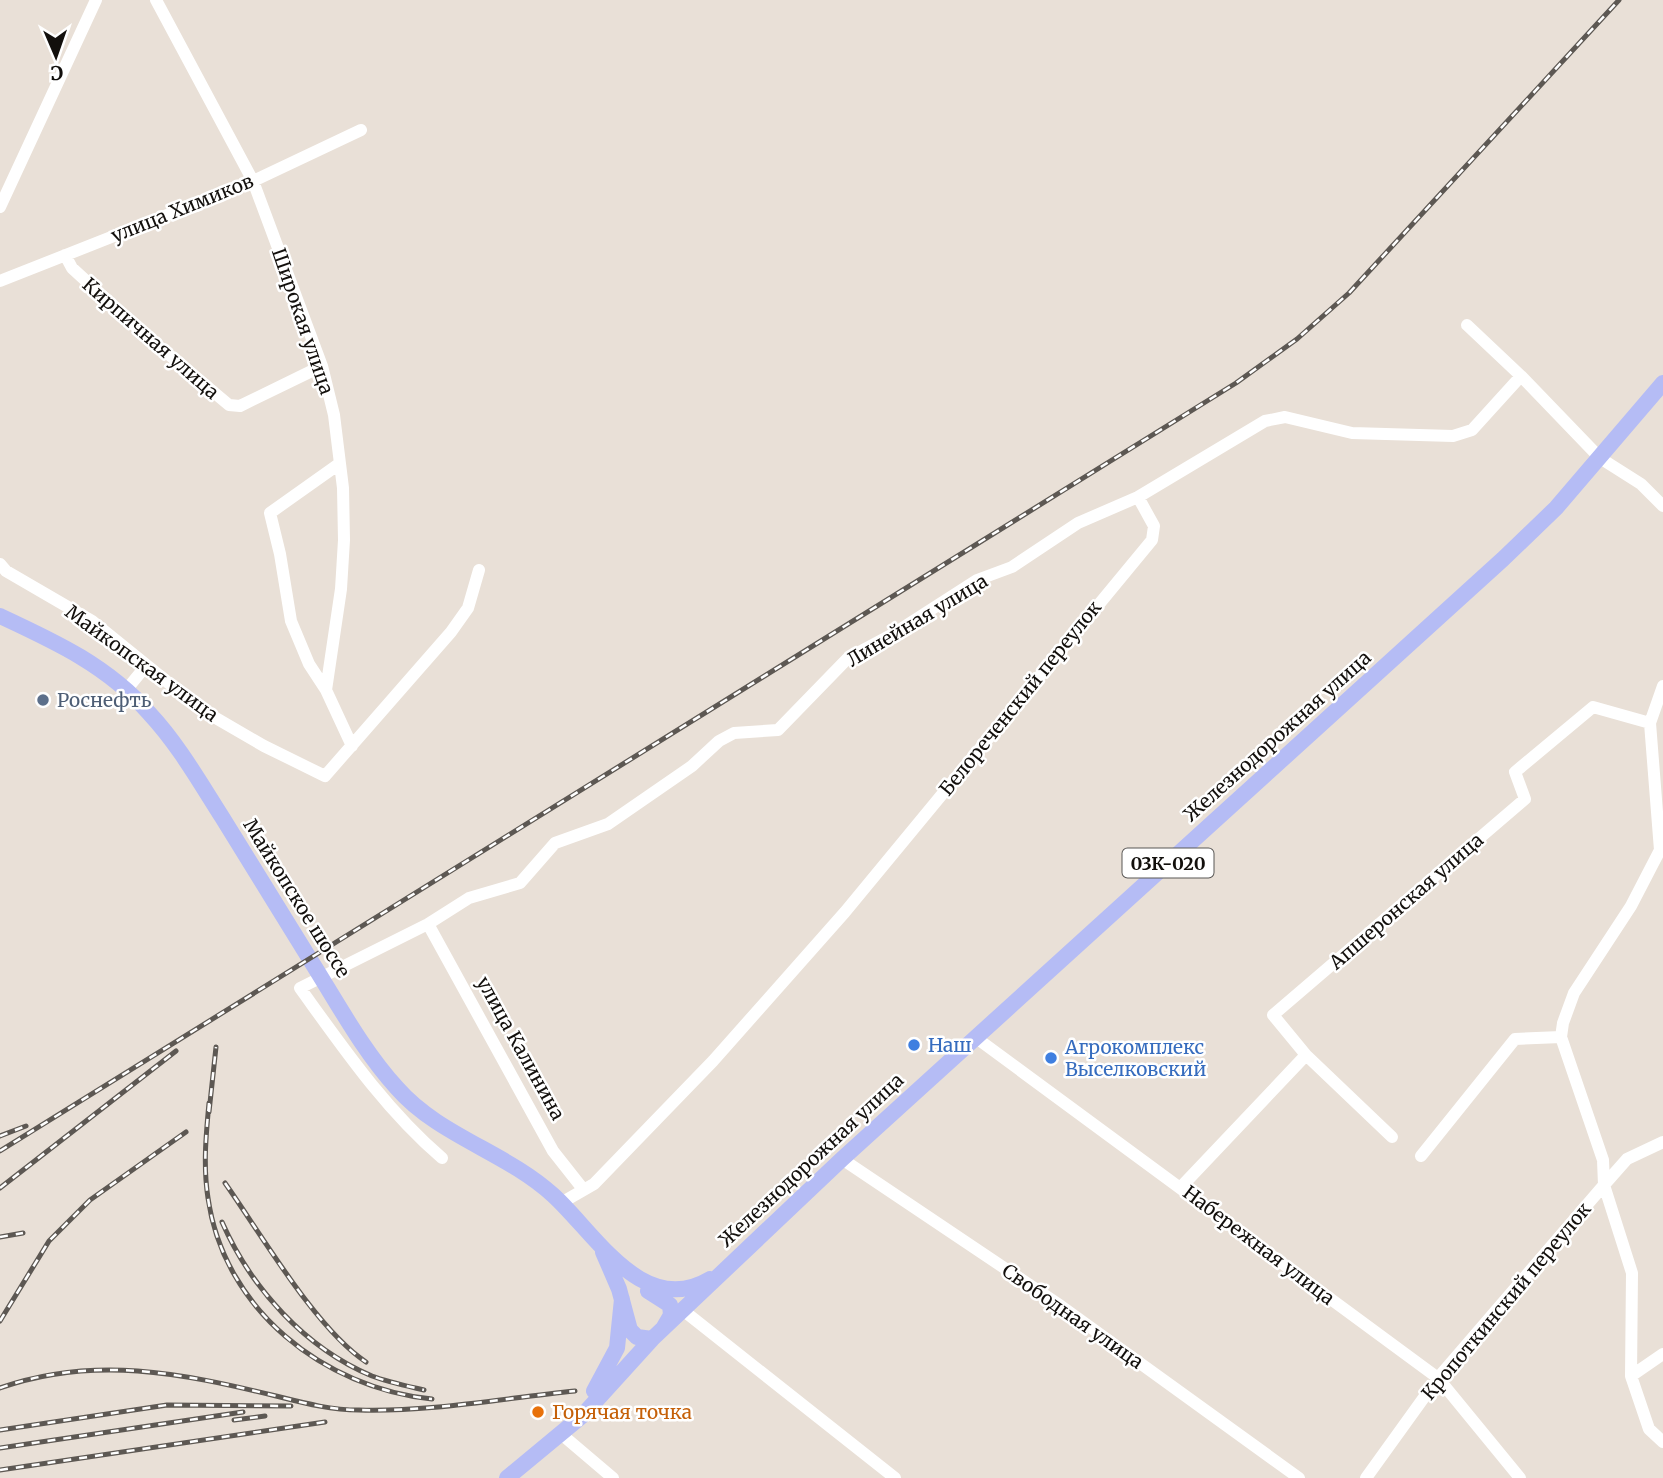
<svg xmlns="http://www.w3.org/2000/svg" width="1663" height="1478" font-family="Merriweather,serif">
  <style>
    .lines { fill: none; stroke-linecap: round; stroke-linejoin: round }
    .minor { stroke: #fff; stroke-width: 12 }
    .major { stroke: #b5bcf5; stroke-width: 16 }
    .rail-casing { stroke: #5d5853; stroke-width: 5 }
    .rail { stroke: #fff; stroke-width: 2.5; stroke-dasharray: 8; stroke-linecap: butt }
    .service-dot { fill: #5c6f8a; stroke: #fff; stroke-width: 2.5 }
    .shop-dot { fill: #3f7fe0; stroke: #fff; stroke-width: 2.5 }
    .food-dot { fill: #e8710a; stroke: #fff; stroke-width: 2.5 }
    .labels { text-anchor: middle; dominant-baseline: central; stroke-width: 5; stroke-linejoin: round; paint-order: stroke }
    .shield { fill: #fff; stroke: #595755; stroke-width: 2 }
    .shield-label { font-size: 18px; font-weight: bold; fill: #120f0c }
    .street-label { font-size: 19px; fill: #120f0c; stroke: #fff }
    .service-label { font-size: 19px; fill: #4e5e75; stroke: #fff; text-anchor: start }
    .shop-label { font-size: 19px; fill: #366cbe; stroke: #fff; text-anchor: start }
    .food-label { font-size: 19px; fill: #c56008; stroke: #fff; text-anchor: start }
  </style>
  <rect width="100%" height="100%" fill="#e9e0d7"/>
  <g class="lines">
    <!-- minor -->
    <path class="minor" d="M 156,0 L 253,181 L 322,366 L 334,415 L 343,488 L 344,540 L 341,589 L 326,690 L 352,746
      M 0,207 L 96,0
      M 65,255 L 72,268 L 143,333 L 229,405 L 240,406 L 322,366
      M 0,281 L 253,181 L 361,130
      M 1467,325 L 1521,376 L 1600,458 L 1641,484 L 1663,506
      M 0,564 L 6,571 L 92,621 L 202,710 L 264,746 L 325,776 L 451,632 L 468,608 L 479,570
      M 1663,686 L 1650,723 L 1660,850 L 1631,906 L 1574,993 L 1563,1023 L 1561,1037 L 1603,1160 L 1604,1185 L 1632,1273 L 1631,1376 L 1649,1429 L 1663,1442
      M 127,689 L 145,667
      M 326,690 L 309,664 L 291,621 L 280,554 L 270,513 L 339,464
      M 428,924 L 553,1151 L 583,1189
      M 975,1037 L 1438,1378 L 1520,1478
      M 1392,1137 L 1306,1055 L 1273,1015 L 1525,799 L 1515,772 L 1593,707 L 1650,723
      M 1421,1156 L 1515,1039 L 1561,1037
      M 442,1158 C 385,1109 344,1049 300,988 L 428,924 L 469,898 L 520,883 L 555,843 L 608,824 L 692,766 L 719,741 L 734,733 L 778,730 L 848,658 L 893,634 L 977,580 L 1012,567 L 1078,523 L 1138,497 L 1265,421 L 1285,417 L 1352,433 L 1453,436 L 1472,430 L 1521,376
      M 842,1159 L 1061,1306 L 1299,1478
      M 1181,1187 L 1306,1055
      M 561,1203 L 594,1184 L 713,1061 L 845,912 L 1152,540 L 1154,526 L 1138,497
      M 684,1311 L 895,1478
      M 1631,1376 L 1663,1354
      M 560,1433 L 613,1478
      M 1366,1478 L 1438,1378 L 1604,1185 L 1627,1159 L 1663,1142"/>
    <!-- major -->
    <path class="major" d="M 0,616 C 56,642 108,666 149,713 C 178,744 199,781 222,817 C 254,869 287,922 319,974 C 343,1013 366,1054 397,1088 C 439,1136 506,1152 553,1195 C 595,1233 643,1319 710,1279
      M 603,1252 L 619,1289 L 630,1330 L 637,1337 L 652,1339
      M 648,1291 L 670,1305 L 671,1315 L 664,1327
      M 594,1391 L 617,1348 L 622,1299
      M 507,1478 L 583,1415 L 652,1339 L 842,1159 L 1503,559 L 1556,508 L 1663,383"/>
    <defs>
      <path id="rail" d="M 209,1103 C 206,1135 203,1166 208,1198 C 224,1310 324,1388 432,1399
        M 209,1112 L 216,1047
        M 0,1136 L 26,1126
        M 0,1151 L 1236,383 L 1297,339 L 1349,293 L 1619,0
        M 225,1183 C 261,1234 316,1329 366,1362
        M 0,1188 L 176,1051
        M 222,1222 C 251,1288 305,1348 372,1376 C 388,1382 407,1386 424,1390
        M 0,1237 L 23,1233
        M 0,1321 L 49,1241 L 90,1200 L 186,1132
        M 0,1388 C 94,1355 181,1373 276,1396 C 304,1403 330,1410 359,1410 C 431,1412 504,1398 575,1391
        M 234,1420 L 265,1416
        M 0,1430 L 167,1405 L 291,1406
        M 0,1448 L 243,1412
        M 0,1470 L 325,1422"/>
    </defs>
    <!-- rail casing -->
    <use href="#rail" class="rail-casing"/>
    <!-- rail -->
    <use href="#rail" class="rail"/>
  </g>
  <!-- markers -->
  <circle class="service-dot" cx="43" cy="700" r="7"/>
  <g class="shop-dot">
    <circle cx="914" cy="1045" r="7"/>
    <circle cx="1051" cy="1058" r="7"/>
  </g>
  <circle class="food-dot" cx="538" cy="1412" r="7"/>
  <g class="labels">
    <!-- shield labels -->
    <rect class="shield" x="1122.5" y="848.5" width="91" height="29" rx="5"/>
    <g class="shield-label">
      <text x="1168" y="863">03К-020</text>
    </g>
    <!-- street labels -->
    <g class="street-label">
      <text transform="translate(182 208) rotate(-22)">улица Химиков</text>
      <text transform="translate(303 321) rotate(71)">Широкая улица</text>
      <text transform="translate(151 338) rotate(41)">Кирпичная улица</text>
      <text transform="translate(917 620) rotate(-31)">Линейная улица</text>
      <text transform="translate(142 663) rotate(36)">Майкопская улица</text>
      <text transform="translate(1020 698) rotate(-51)">Белореченский переулок</text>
      <text transform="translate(1277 736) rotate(-42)">Железнодорожная улица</text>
      <text transform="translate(297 898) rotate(58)">Майкопское шоссе</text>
      <text transform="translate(1406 901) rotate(-41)">Апшеронская улица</text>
      <text transform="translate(521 1048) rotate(61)">улица Калинина</text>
      <text transform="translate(811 1160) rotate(-43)">Железнодорожная улица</text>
      <text transform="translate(1259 1245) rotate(37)">Набережная улица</text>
      <text transform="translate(1506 1301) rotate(-50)">Кропоткинский переулок</text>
      <text transform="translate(1073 1316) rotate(35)">Свободная улица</text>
    </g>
    <!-- service labels -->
    <g class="service-label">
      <text x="57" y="700">Роснефть</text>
    </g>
    <!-- shop labels -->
    <g class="shop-label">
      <text x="928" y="1045">Наш</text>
      <text x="1065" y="1047">Агрокомплекс<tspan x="1065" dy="22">Выселковский</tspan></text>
    </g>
    <!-- food labels -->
    <g class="food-label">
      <text x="552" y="1412">Горячая точка</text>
    </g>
  </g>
  <!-- north arrow -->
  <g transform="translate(56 56) rotate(178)" stroke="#ffffff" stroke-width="5" paint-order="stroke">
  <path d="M0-5L12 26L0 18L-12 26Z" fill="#120f0c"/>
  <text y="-10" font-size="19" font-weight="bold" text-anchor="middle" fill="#120f0c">С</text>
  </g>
</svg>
